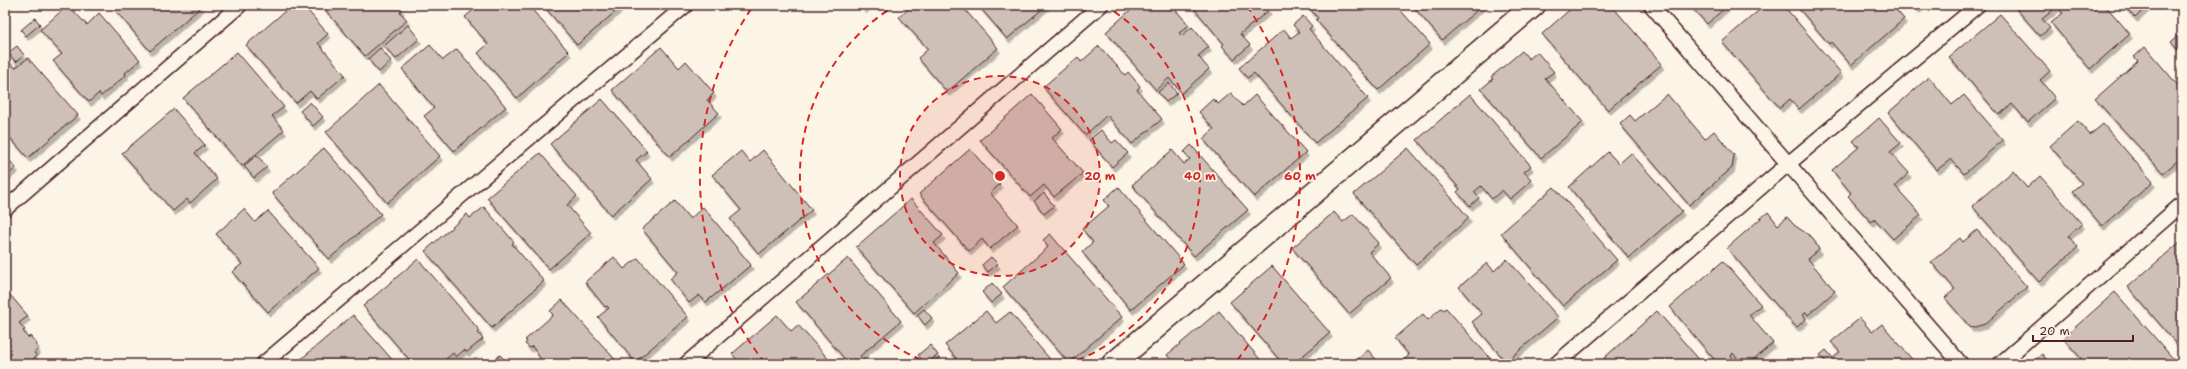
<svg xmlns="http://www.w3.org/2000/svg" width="2187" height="369" font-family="'Shantell Sans',sans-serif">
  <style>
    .building { fill: #cfc0b7; stroke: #4a1f2b; filter: url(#shadow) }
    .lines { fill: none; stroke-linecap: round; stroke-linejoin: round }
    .lane-casing { stroke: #4a1f2b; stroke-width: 17 }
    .street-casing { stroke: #4a1f2b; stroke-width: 25 }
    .lane { stroke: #fcf5e5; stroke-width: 14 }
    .street { stroke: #fcf5e5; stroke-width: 22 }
    .ring { fill: none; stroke: #d62828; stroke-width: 2; stroke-dasharray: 7 5 }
    .centre { fill: #d62828; stroke: #fcf5e5; stroke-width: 2 }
    .ring-label { font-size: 12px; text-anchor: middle; font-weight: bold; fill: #d62828; stroke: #fcf5e5; stroke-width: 3.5; stroke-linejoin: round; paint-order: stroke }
  </style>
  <defs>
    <filter id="shadow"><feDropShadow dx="2.5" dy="4.5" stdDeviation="0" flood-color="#0004"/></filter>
  </defs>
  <rect width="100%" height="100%" fill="#fcf5e5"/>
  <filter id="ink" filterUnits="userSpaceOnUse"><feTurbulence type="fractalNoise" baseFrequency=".025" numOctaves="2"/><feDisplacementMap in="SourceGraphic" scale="8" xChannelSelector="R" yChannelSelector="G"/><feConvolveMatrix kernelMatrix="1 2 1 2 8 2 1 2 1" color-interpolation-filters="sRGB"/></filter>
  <g filter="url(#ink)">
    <!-- building -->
    <path class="building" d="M 68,5 L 87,25 L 99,13 L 140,60 L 125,73 L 126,75 L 101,96 L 99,93 L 89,102 L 53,61 L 62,54 L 40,30 Z
      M 111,5 L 201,5 L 202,6 L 150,51 Z
      M 292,5 L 303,5 L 328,34 L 318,43 L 345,75 L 317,99 L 310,91 L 296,103 L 246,45 Z
      M 321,5 L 398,5 L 402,10 L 400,12 L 407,20 L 365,56 Z
      M 479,5 L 528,5 L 569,52 L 517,98 L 478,53 L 488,44 L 465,17 Z
      M 543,5 L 623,5 L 577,45 Z
      M 860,5 L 868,5 L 864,9 Z
      M 913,5 L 961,5 L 998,48 L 947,92 L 918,58 L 928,49 L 899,17 Z
      M 978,5 L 1047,5 L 1007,39 Z
      M 1136,5 L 1171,5 L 1189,25 L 1179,33 L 1182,36 L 1192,27 L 1209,47 L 1198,56 L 1209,69 L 1182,93 L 1169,78 L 1156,90 L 1106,32 Z
      M 1191,5 L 1264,5 L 1269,10 L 1240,34 L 1250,45 L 1234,59 L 1222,46 L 1224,44 Z
      M 1312,5 L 1396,5 L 1430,44 L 1378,90 L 1316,20 L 1318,18 L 1309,8 Z
      M 1412,5 L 1483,5 L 1442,40 Z
      M 1575,5 L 1611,5 L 1662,64 L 1608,110 L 1542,34 Z
      M 1690,5 L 1728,5 L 1707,24 Z
      M 1765,5 L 1783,5 L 1841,73 L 1799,109 L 1790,99 L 1780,108 L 1722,42 Z
      M 1796,5 L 1892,5 L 1904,19 L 1851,65 L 1831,42 L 1829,44 Z
      M 1914,5 L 1922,5 L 1917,9 Z
      M 2013,5 L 2105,5 L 2130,34 L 2090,69 L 2051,23 L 2063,13 L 2057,7 L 2042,19 L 2050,28 L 2040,36 Z
      M 2123,5 L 2145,5 L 2147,7 L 2135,18 Z
      M 2000,14 L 2050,71 L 2040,80 L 2055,98 L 2028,122 L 2012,104 L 1999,115 L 1949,57 Z
      M 1303,16 L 1312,26 L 1309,29 L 1368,98 L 1315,143 L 1254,73 L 1247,78 L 1239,68 L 1284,29 L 1291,38 L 1299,32 L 1293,25 Z
      M 35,18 L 40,24 L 26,36 L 21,30 Z
      M 408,25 L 419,39 L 396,59 L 384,46 Z
      M 2182,32 L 2182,55 L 2171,42 Z
      M 430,45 L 443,60 L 457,49 L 506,107 L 454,151 L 424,116 L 434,108 L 402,69 Z
      M 17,46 L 24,55 L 16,62 L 8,53 Z
      M 1099,46 L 1125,75 L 1128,72 L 1140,86 L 1137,90 L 1162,119 L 1132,144 L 1107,115 L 1085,135 L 1043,87 L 1078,57 L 1081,62 Z
      M 661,47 L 679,68 L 686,61 L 714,93 L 707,100 L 719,113 L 670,157 L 612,90 Z
      M 2145,47 L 2182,90 L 2182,157 L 2163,173 L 2095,99 L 2138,61 L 2134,57 Z
      M 380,48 L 391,61 L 379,72 L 368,59 Z
      M 1522,51 L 1529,59 L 1537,52 L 1554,72 L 1545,78 L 1583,122 L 1541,158 L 1481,89 L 1493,79 L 1491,77 Z
      M 237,52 L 284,107 L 272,116 L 284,130 L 242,166 L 183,98 Z
      M 5,57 L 15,68 L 28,58 L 78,115 L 28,158 L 5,132 Z
      M 1929,77 L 1952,105 L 1964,95 L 2003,140 L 1964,174 L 1951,159 L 1937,170 L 1888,113 Z
      M 1169,83 L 1177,93 L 1166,102 L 1158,92 Z
      M 379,85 L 440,156 L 387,203 L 326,132 Z
      M 1231,93 L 1243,106 L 1255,95 L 1306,152 L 1254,197 L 1203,139 L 1214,129 L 1199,112 L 1213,99 L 1218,104 Z
      M 1032,94 L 1062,129 L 1052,138 L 1083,173 L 1054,197 L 1044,185 L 1030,197 L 980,140 Z
      M 1470,94 L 1531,166 L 1524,172 L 1532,180 L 1510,199 L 1502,190 L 1492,199 L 1481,186 L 1474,192 L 1479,198 L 1470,206 L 1457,192 L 1460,189 L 1417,140 Z
      M 1667,94 L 1705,139 L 1714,131 L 1734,155 L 1732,168 L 1689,205 L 1620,124 L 1630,115 L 1635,121 Z
      M 602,99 L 647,151 L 636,160 L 652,179 L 611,215 L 550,144 Z
      M 310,102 L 323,117 L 313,126 L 300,111 Z
      M 174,109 L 205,145 L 195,153 L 217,179 L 190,203 L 187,199 L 173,211 L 122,153 Z
      M 1879,118 L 1901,143 L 1890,152 L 1909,173 L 1895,186 L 1921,215 L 1893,239 L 1875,219 L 1871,222 L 1848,196 L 1851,193 L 1832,170 L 1859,147 L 1853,141 Z
      M 2078,121 L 2090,135 L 2103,124 L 2153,182 L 2102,226 L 2072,191 L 2082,183 L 2050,146 Z
      M 1101,130 L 1112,143 L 1116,140 L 1128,153 L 1112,167 L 1089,140 Z
      M 1191,145 L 1248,210 L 1194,256 L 1132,185 L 1172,150 L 1184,164 L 1190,159 L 1184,152 Z
      M 324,148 L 381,214 L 329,259 L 272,193 Z
      M 1408,148 L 1469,218 L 1416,265 L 1354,194 Z
      M 970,149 L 1000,184 L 990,193 L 1018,225 L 990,249 L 982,239 L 969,251 L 919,194 Z
      M 763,150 L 812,210 L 759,254 L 730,219 L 741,210 L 712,175 L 741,151 L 750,162 Z
      M 1608,152 L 1619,164 L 1631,153 L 1682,211 L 1629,258 L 1569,187 Z
      M 540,153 L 577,196 L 567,205 L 591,233 L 549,269 L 487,198 Z
      M 5,155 L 16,168 L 5,177 Z
      M 257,155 L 267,167 L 254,178 L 244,166 Z
      M 2013,171 L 2027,188 L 2040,176 L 2082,224 L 2068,236 L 2078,247 L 2039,282 L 1972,206 Z
      M 1118,187 L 1184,264 L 1131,310 L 1082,252 L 1093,242 L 1082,229 L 1109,206 L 1104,200 Z
      M 1554,187 L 1617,260 L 1563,306 L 1501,233 Z
      M 1044,193 L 1054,206 L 1044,214 L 1034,201 Z
      M 911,199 L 943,235 L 934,243 L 959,273 L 914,313 L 856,247 Z
      M 675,201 L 690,219 L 703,207 L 751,265 L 706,302 L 699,295 L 689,303 L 670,279 L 678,272 L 642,229 Z
      M 484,207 L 514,242 L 512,244 L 544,281 L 492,328 L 425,251 L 467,214 L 470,218 Z
      M 244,209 L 255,222 L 268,211 L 319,268 L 268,312 L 232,272 L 242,264 L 216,234 Z
      M 1334,212 L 1343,222 L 1353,214 L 1379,243 L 1369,252 L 1391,278 L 1349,314 L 1292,248 Z
      M 1768,212 L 1778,225 L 1787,217 L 1794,225 L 1813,238 L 1819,250 L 1808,259 L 1835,291 L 1808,315 L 1806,312 L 1803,315 L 1806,319 L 1797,327 L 1793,324 L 1727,248 Z
      M 1977,230 L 2027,287 L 1985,324 L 1971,328 L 1945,298 L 1955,289 L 1931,262 L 1960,238 L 1963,242 Z
      M 1050,234 L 1122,317 L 1069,363 L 1003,287 L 1048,247 L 1043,240 Z
      M 2180,242 L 2182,244 L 2182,350 L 2128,287 Z
      M 614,257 L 624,269 L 638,258 L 688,317 L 635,362 L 598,317 L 609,308 L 607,306 L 605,307 L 585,282 Z
      M 991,257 L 998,264 L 988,272 L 982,265 Z
      M 848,258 L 901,321 L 860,356 L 867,364 L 849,364 L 796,302 Z
      M 418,259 L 480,331 L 478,333 L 483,339 L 467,352 L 464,350 L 456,357 L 453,353 L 440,364 L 413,364 L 363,306 Z
      M 1507,259 L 1558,317 L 1506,362 L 1472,322 L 1482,314 L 1459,287 L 1487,263 L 1494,271 Z
      M 1723,261 L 1761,305 L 1749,315 L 1773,343 L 1748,364 L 1742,364 L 1733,353 L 1731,356 L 1738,364 L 1718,364 L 1670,307 Z
      M 1272,266 L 1330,333 L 1299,359 L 1303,364 L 1283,364 L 1230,302 Z
      M 992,283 L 1002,294 L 991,303 L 982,292 Z
      M 5,289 L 28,316 L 19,323 L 25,330 L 23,331 L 28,338 L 30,336 L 37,344 L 36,346 L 38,349 L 34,353 L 37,356 L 29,362 L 27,359 L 21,364 L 5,364 Z
      M 2115,292 L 2177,363 L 2086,364 L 2063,338 Z
      M 562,300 L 619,364 L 544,364 L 532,346 L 530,348 L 525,344 L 527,341 L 525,340 L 553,315 L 550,311 Z
      M 1441,308 L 1444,310 L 1446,308 L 1495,364 L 1400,364 L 1409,355 L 1395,338 L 1423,314 L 1428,320 Z
      M 924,309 L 932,318 L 925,325 L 917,315 Z
      M 986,311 L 996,323 L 1010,312 L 1054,364 L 961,364 L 945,345 Z
      M 1219,311 L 1264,364 L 1174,364 L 1167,355 Z
      M 1657,311 L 1703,364 L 1609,364 L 1604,358 Z
      M 353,315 L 396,364 L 304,364 L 300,360 Z
      M 777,315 L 791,331 L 798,325 L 832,363 L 741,364 L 732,354 Z
      M 1860,318 L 1872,332 L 1882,324 L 1916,364 L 1828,364 L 1820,355 L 1826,350 L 1833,358 L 1840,352 L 1831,342 Z
      M 930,345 L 938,355 L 926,364 L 918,355 Z
      M 1368,350 L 1380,364 L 1363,364 L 1358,359 Z
      M 2042,354 L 2050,364 L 2031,364 Z
      M 500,355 L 509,364 L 490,364 Z"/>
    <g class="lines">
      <defs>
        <path id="lane" d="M 1651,5 L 1961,364
          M 5,209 L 240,5
          M 263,364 L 686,5
          M 686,364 L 1101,5
          M 1556,364 L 1788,164 L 1978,5
          M 2000,364 L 2182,204"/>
        <path id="street" d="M 1113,364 L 1534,5"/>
      </defs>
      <!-- lane casing -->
      <use href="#lane" class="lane-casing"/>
      <!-- street casing -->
      <use href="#street" class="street-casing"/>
      <!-- lane -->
      <use href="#lane" class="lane"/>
      <!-- street -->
      <use href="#street" class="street"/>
    </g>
  </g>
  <!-- distance rings -->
  <circle cx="1000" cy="176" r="100" fill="#d62828" fill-opacity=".12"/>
  <g class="ring">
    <circle cx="1000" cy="176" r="100"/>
    <path d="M932 364A200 200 0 0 1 896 5M1104 5A200 200 0 0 1 1068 364"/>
    <path d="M765 363A300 300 0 0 1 753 6M1247 6A300 300 0 0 1 1235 363"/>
  </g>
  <circle cx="1000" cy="176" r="6" class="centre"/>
  <g class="ring-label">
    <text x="1100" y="180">20 m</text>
    <text x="1200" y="180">40 m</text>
    <text x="1300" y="180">60 m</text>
  </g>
  <!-- margin -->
  <rect width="2187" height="369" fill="none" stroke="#fcf5e5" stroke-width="20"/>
  <rect x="10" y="10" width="2167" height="349" fill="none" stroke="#4a1f2b" stroke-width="1.5" filter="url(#ink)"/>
  <!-- scale -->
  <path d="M2033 335v6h100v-6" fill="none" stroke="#4a1f2b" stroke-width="2"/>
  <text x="2039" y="335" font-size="12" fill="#4a1f2b" stroke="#fcf5e5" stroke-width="3" paint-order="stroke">20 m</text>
</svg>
